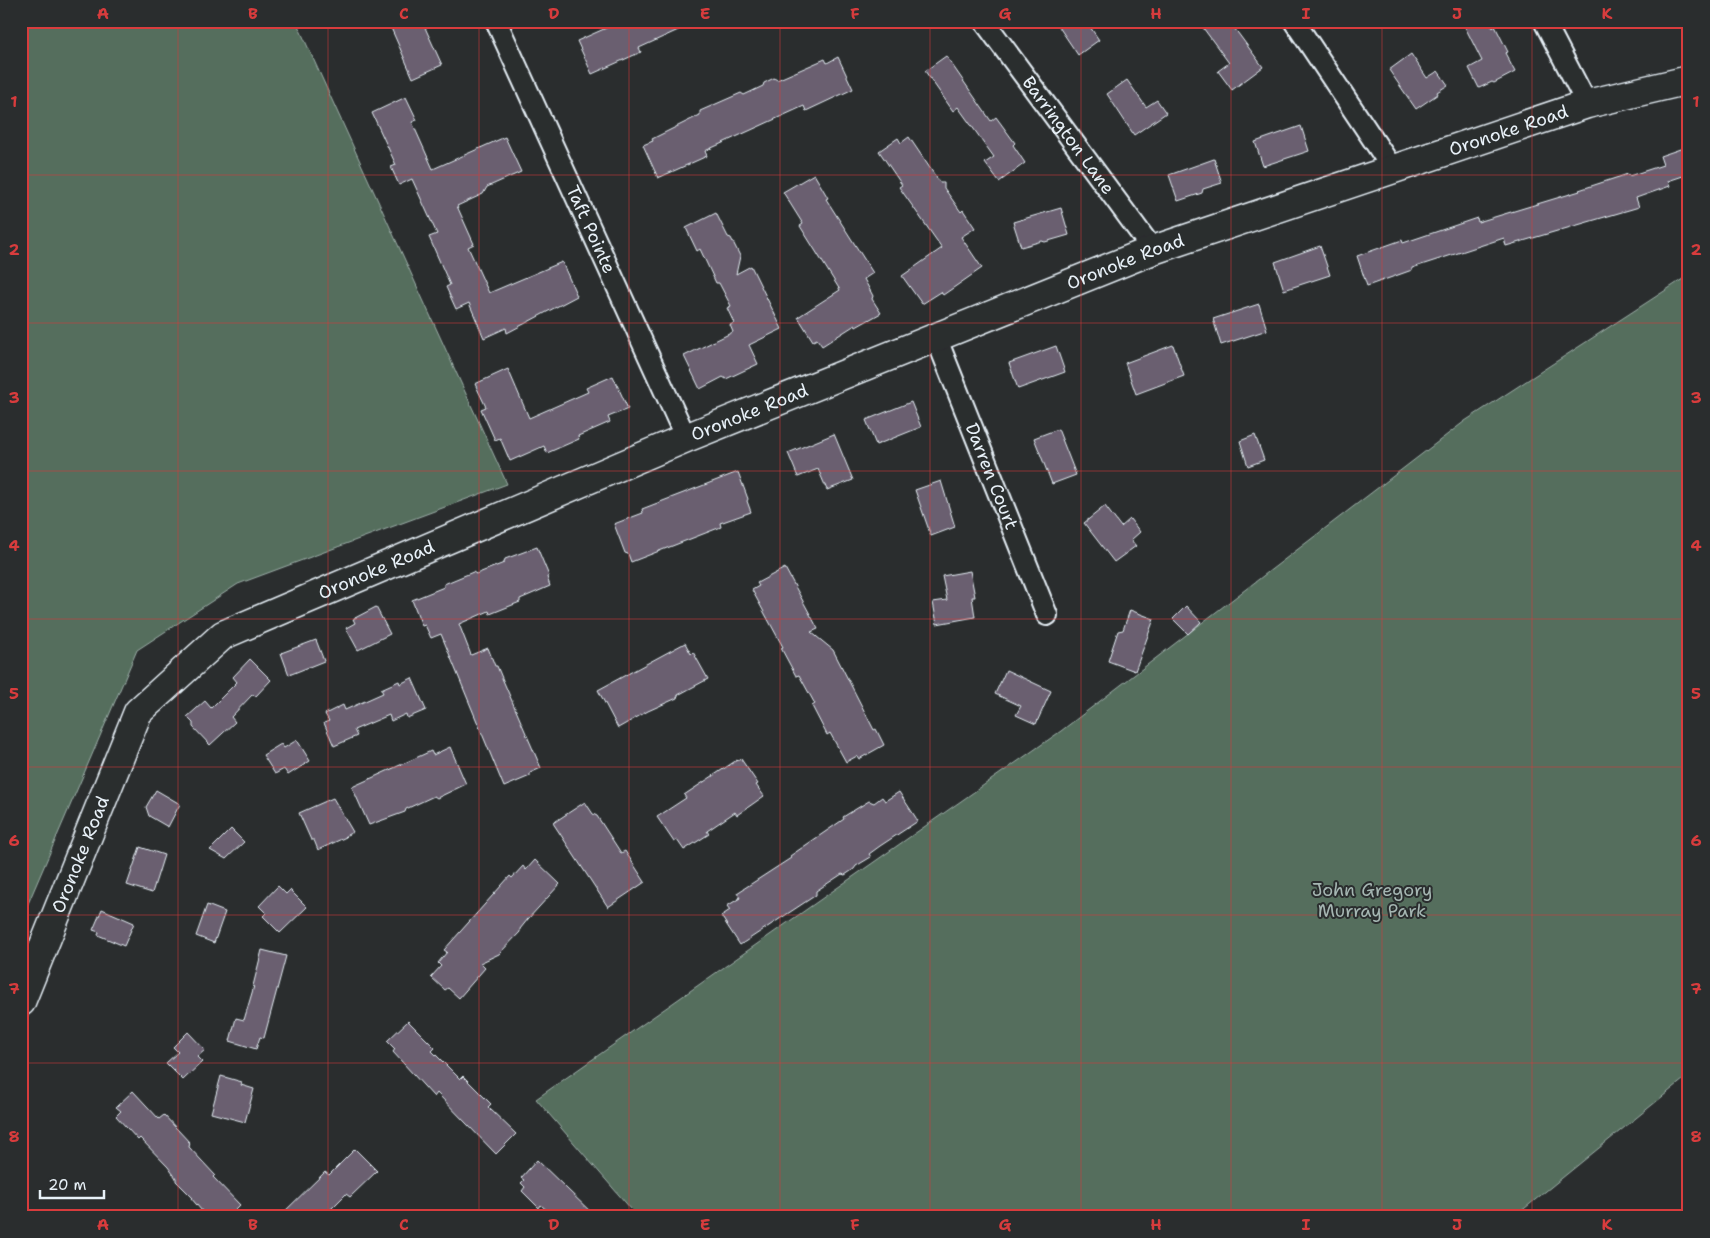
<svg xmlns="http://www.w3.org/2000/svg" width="1710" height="1238" font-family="'Shantell Sans',sans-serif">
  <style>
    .green { fill: #546e5d; stroke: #9eb0aa }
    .building { fill: #6a5f6f; stroke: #e8f1f8 }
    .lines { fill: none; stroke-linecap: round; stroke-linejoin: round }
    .street-casing { stroke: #e8f1f8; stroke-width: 24 }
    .secondary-casing { stroke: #e8f1f8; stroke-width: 31 }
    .street { stroke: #2a2d2e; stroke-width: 20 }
    .secondary { stroke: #2a2d2e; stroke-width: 28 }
    .grid { fill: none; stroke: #d83c3d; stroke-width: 1; stroke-opacity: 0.55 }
    .labels { text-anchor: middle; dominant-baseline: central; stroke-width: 4; stroke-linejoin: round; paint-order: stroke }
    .street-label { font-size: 18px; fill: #e8f1f8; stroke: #2a2d2e }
    .park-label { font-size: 18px; fill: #a5b6b2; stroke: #2a2d2e }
    .neatline { fill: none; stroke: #d83c3d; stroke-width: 2 }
    .grid-label { font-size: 16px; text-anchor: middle; font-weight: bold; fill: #d83c3d }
  </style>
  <rect width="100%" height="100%" fill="#2a2d2e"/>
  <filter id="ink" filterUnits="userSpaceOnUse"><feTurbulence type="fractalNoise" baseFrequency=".02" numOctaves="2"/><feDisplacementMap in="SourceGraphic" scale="10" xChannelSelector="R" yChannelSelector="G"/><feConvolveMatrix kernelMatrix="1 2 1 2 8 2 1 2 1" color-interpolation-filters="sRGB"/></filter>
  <g filter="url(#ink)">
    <!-- green -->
    <path class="green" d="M 21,21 L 296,21 L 507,484 L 238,584 L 137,650 L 21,920 Z
      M 1689,275 L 1689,1075 L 1514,1217 L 638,1217 L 536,1099 L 1061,731 L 1465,421 Z"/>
    <!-- building -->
    <path class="building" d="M 388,21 L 422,21 L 442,65 L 413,78 Z
      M 622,21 L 698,21 L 639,48 L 641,52 L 592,74 L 577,41 Z
      M 1055,21 L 1086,21 L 1099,40 L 1078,55 Z
      M 1198,21 L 1229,21 L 1263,67 L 1232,90 L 1218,71 L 1229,63 Z
      M 1462,21 L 1489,21 L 1493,28 L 1495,26 L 1508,52 L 1505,53 L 1515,72 L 1494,83 L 1492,82 L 1479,88 L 1469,68 L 1482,61 Z
      M 1411,54 L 1427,78 L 1438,71 L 1448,85 L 1437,92 L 1438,94 L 1416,109 L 1389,70 Z
      M 946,56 L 991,121 L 996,117 L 1015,143 L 1013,145 L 1025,163 L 999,182 L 985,163 L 994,157 L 958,107 L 953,111 L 925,71 Z
      M 838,57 L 853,89 L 806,111 L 804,106 L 705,151 L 707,156 L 658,178 L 643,145 L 653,141 L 652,139 L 700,115 L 700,111 L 741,93 L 744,95 L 763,86 L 764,83 L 774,78 L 777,80 L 825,59 L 827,63 Z
      M 1127,80 L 1146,107 L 1157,100 L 1166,113 L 1134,135 L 1107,94 Z
      M 406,97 L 417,120 L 412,122 L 433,169 L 505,137 L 521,172 L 487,187 L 483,194 L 457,206 L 474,244 L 468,247 L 489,293 L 562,262 L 577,296 L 507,333 L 506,328 L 484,338 L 469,303 L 456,309 L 446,287 L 450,285 L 429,237 L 437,234 L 412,179 L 399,185 L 391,167 L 396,165 L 372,113 Z
      M 1301,126 L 1309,151 L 1263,166 L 1255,142 Z
      M 909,137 L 940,183 L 944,183 L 944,188 L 961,212 L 963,210 L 975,228 L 961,237 L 982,268 L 943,295 L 941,292 L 922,304 L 902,276 L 942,248 L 899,187 L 902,185 L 879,151 L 898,138 L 901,143 Z
      M 1689,146 L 1689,174 L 1668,181 L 1670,186 L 1636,198 L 1639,207 L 1506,246 L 1504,238 L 1412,268 L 1412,270 L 1367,286 L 1357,256 L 1402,240 L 1403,243 L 1477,218 L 1478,222 L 1580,191 L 1579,190 L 1628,174 L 1629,176 L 1663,165 L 1660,156 Z
      M 1214,159 L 1222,183 L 1203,189 L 1202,193 L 1178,201 L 1169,175 Z
      M 814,174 L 828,198 L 826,199 L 873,273 L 864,279 L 873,296 L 872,299 L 881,313 L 856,327 L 855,325 L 822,346 L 817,339 L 813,341 L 798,317 L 840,290 L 800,226 L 803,224 L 783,192 Z
      M 1061,208 L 1069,235 L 1045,242 L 1042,241 L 1021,247 L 1013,222 Z
      M 716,213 L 728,237 L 731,238 L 740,256 L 736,274 L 751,266 L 782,329 L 749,345 L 758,364 L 726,379 L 723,377 L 700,389 L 684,356 L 733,332 L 730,325 L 734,323 L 727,308 L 731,306 L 719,283 L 716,283 L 700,249 L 697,251 L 686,228 Z
      M 1320,246 L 1330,275 L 1284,290 L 1275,262 Z
      M 1259,304 L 1267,330 L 1221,345 L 1213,319 Z
      M 1173,345 L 1184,376 L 1136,394 L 1125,363 Z
      M 1056,346 L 1065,372 L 1018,389 L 1009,363 Z
      M 508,369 L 529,418 L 588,392 L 586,388 L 613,376 L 628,409 L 608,417 L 610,422 L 578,436 L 579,439 L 547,453 L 544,446 L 510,461 L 500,438 L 495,440 L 481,409 L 486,407 L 475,384 Z
      M 911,402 L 921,427 L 876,445 L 866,420 Z
      M 1058,429 L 1076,475 L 1052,484 L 1034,438 Z
      M 834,434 L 853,480 L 827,490 L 818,469 L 798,477 L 788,453 Z
      M 1255,435 L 1264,460 L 1248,466 L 1240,441 Z
      M 738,472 L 748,499 L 747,501 L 751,512 L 720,523 L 721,527 L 631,562 L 628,554 L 625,553 L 614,524 L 643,513 L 642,509 Z
      M 941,481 L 955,527 L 931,536 L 915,490 Z
      M 1105,506 L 1121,527 L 1130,519 L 1140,532 L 1131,540 L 1136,546 L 1114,562 L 1084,523 Z
      M 537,547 L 549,576 L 547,577 L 550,586 L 520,599 L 520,602 L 490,614 L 489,611 L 459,624 L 471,655 L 488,648 L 495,666 L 497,666 L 502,678 L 541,768 L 530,773 L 530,776 L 504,787 L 441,634 L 431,638 L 425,625 L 422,626 L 412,600 L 444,587 L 444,584 L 473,572 L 476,574 L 504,563 L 505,559 Z
      M 785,568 L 818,629 L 811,632 L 833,650 L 874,730 L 876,729 L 884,745 L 859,759 L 857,756 L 846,762 L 830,733 L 827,735 L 812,706 L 815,704 L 799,675 L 796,676 L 781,648 L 783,647 L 752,590 L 759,586 L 757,583 Z
      M 970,571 L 975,597 L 972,597 L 975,617 L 937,624 L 933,602 L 947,600 L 942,576 Z
      M 1186,606 L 1201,622 L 1188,634 L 1173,619 Z
      M 376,607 L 390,634 L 358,650 L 346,628 L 355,623 L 353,619 Z
      M 1130,610 L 1154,619 L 1135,671 L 1108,661 L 1118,631 L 1123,630 Z
      M 316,640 L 324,661 L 289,675 L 281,653 Z
      M 685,643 L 691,654 L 693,652 L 708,679 L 678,695 L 677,698 L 648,711 L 618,728 L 598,690 Z
      M 250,659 L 271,680 L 256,696 L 252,695 L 231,717 L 235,722 L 210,745 L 193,727 L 193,723 L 187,717 L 205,701 L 211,708 L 237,682 L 233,677 Z
      M 1006,670 L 1051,691 L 1036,724 L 1016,715 L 1021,706 L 995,694 Z
      M 412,678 L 426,710 L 407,718 L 406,714 L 391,721 L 389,715 L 354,730 L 357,736 L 334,746 L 324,723 L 329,721 L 325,714 L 343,705 L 345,710 L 383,693 L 381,689 L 399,681 L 400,684 Z
      M 297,740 L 310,761 L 288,775 L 284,769 L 275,774 L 263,755 L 281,744 L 284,748 Z
      M 450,747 L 466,784 L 437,798 L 434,796 L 406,809 L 405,812 L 369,825 L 352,787 L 431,751 L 433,755 Z
      M 741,759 L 758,784 L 756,785 L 764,796 L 737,815 L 735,812 L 707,831 L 709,834 L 684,850 L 677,840 L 674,842 L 657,817 L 686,798 L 684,795 L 737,760 L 738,761 Z
      M 156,790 L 180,804 L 168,827 L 149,816 L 146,807 Z
      M 899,792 L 918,821 L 880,846 L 869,854 L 871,857 L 856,866 L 854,869 L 845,875 L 842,874 L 816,891 L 816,895 L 740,945 L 721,916 L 730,910 L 727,906 L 740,898 L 737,893 L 791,858 L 790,856 L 844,819 L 843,817 L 869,801 L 874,803 L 882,797 L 885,801 Z
      M 333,798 L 353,832 L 345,836 L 346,837 L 318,850 L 314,840 L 311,840 L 299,813 Z
      M 585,802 L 593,814 L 597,816 L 621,853 L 625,851 L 645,882 L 608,907 L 553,823 Z
      M 231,829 L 244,842 L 226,859 L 210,850 Z
      M 140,847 L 164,855 L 152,893 L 127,885 Z
      M 535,860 L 560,884 L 528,919 L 520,929 L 520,932 L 499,954 L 480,963 L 485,968 L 459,998 L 448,988 L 445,990 L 431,977 L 441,966 L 438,963 L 447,952 L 444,950 L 510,876 L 512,878 L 523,866 L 526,870 Z
      M 278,886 L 286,894 L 290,890 L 307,907 L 280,933 L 263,916 L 266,913 L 259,906 Z
      M 207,905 L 225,912 L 214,943 L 196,936 Z
      M 102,909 L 134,923 L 124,946 L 98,935 L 99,932 L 93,930 Z
      M 262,950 L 286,956 L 264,1038 L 260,1037 L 256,1049 L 230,1041 L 236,1018 L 244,1020 L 254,986 L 253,986 Z
      M 408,1021 L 435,1048 L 432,1051 L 460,1079 L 463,1076 L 491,1104 L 488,1107 L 516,1134 L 496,1154 L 437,1093 L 434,1097 L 393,1052 L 395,1049 L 387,1041 Z
      M 188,1032 L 205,1050 L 197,1057 L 202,1062 L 183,1080 L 166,1063 L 178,1052 L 173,1047 Z
      M 221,1076 L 242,1082 L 241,1085 L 254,1089 L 245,1122 L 211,1113 Z
      M 133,1091 L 159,1119 L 164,1115 L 190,1143 L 189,1147 L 215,1175 L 213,1177 L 240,1205 L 228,1217 L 207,1217 L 191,1198 L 192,1197 L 176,1181 L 176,1178 L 168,1167 L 140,1138 L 138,1140 L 116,1116 L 121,1111 L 116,1107 Z
      M 355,1149 L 377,1171 L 350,1197 L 346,1194 L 323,1217 L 279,1217 L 325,1172 L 329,1175 Z
      M 537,1160 L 596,1217 L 554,1217 L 541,1205 L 539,1208 L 522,1191 L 525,1187 L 521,1183 L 524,1180 L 521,1178 Z"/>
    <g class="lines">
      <defs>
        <g id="street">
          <path id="s1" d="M 496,21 L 686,438"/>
          <path id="s2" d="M 984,21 L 1153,250"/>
          <path d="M 1294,21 L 1392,168"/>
          <path d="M 1544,21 L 1587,104"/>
          <path id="s3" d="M 936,337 L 1047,615"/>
        </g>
        <g id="secondary">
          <path id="s4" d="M 21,1002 L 138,712 L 223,635 L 686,438 L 1153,250 L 1587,104 L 1689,80"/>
        </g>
      </defs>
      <!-- street casing -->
      <use href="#street" class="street-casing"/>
      <!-- secondary casing -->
      <use href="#secondary" class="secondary-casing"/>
      <!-- street -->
      <use href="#street" class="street"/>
      <!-- secondary -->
      <use href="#secondary" class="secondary"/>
    </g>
  </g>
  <!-- grid -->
  <path class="grid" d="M 178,21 L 178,1217M 328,21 L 328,1217M 479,21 L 479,1217M 629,21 L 629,1217M 780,21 L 780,1217M 930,21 L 930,1217M 1081,21 L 1081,1217M 1231,21 L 1231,1217M 1382,21 L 1382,1217M 1532,21 L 1532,1217M 21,175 L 1689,175M 21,323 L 1689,323M 21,471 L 1689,471M 21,619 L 1689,619M 21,767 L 1689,767M 21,915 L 1689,915M 21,1063 L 1689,1063"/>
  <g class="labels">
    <!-- street labels -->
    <g class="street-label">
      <text stroke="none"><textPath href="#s4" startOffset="1809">Oronoke Road</textPath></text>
      <text stroke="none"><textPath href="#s2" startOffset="142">Barrington Lane</textPath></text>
      <text stroke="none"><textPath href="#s1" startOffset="229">Taft Pointe</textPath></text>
      <text stroke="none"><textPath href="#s4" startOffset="1404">Oronoke Road</textPath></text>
      <text stroke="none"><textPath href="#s4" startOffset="999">Oronoke Road</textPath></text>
      <text stroke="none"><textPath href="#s3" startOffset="150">Darren Court</textPath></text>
      <text stroke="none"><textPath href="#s4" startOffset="594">Oronoke Road</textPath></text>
      <text stroke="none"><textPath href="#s4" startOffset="159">Oronoke Road</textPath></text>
    </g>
    <!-- park labels -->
    <g class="park-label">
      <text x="1372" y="890">John Gregory<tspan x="1372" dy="21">Murray Park</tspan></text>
    </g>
  </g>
  <!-- margin -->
  <rect width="1710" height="1238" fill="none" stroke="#2a2d2e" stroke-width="55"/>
  <!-- scale -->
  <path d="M40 1190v8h64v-8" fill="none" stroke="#e8f1f8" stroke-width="2.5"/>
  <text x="48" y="1190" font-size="15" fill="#e8f1f8" stroke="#2a2d2e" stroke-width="4" paint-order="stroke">20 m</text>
  <rect x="28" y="28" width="1654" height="1182" class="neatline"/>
  <g class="grid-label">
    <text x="103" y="19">A</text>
    <text x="253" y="19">B</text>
    <text x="404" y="19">C</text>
    <text x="554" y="19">D</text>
    <text x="705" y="19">E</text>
    <text x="855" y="19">F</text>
    <text x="1005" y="19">G</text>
    <text x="1156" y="19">H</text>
    <text x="1306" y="19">I</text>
    <text x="1457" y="19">J</text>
    <text x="1607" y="19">K</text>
    <text x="14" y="107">1</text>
    <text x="1696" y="107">1</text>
    <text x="14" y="255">2</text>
    <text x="1696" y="255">2</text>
    <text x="14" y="403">3</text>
    <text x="1696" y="403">3</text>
    <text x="14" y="551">4</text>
    <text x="1696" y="551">4</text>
    <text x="14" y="699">5</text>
    <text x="1696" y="699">5</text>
    <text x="14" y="846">6</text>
    <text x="1696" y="846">6</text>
    <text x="14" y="994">7</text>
    <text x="1696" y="994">7</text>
    <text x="14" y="1142">8</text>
    <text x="1696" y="1142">8</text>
    <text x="103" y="1230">A</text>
    <text x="253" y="1230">B</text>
    <text x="404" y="1230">C</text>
    <text x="554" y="1230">D</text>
    <text x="705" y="1230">E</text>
    <text x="855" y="1230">F</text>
    <text x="1005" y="1230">G</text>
    <text x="1156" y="1230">H</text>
    <text x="1306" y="1230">I</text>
    <text x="1457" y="1230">J</text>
    <text x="1607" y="1230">K</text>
  </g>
</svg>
